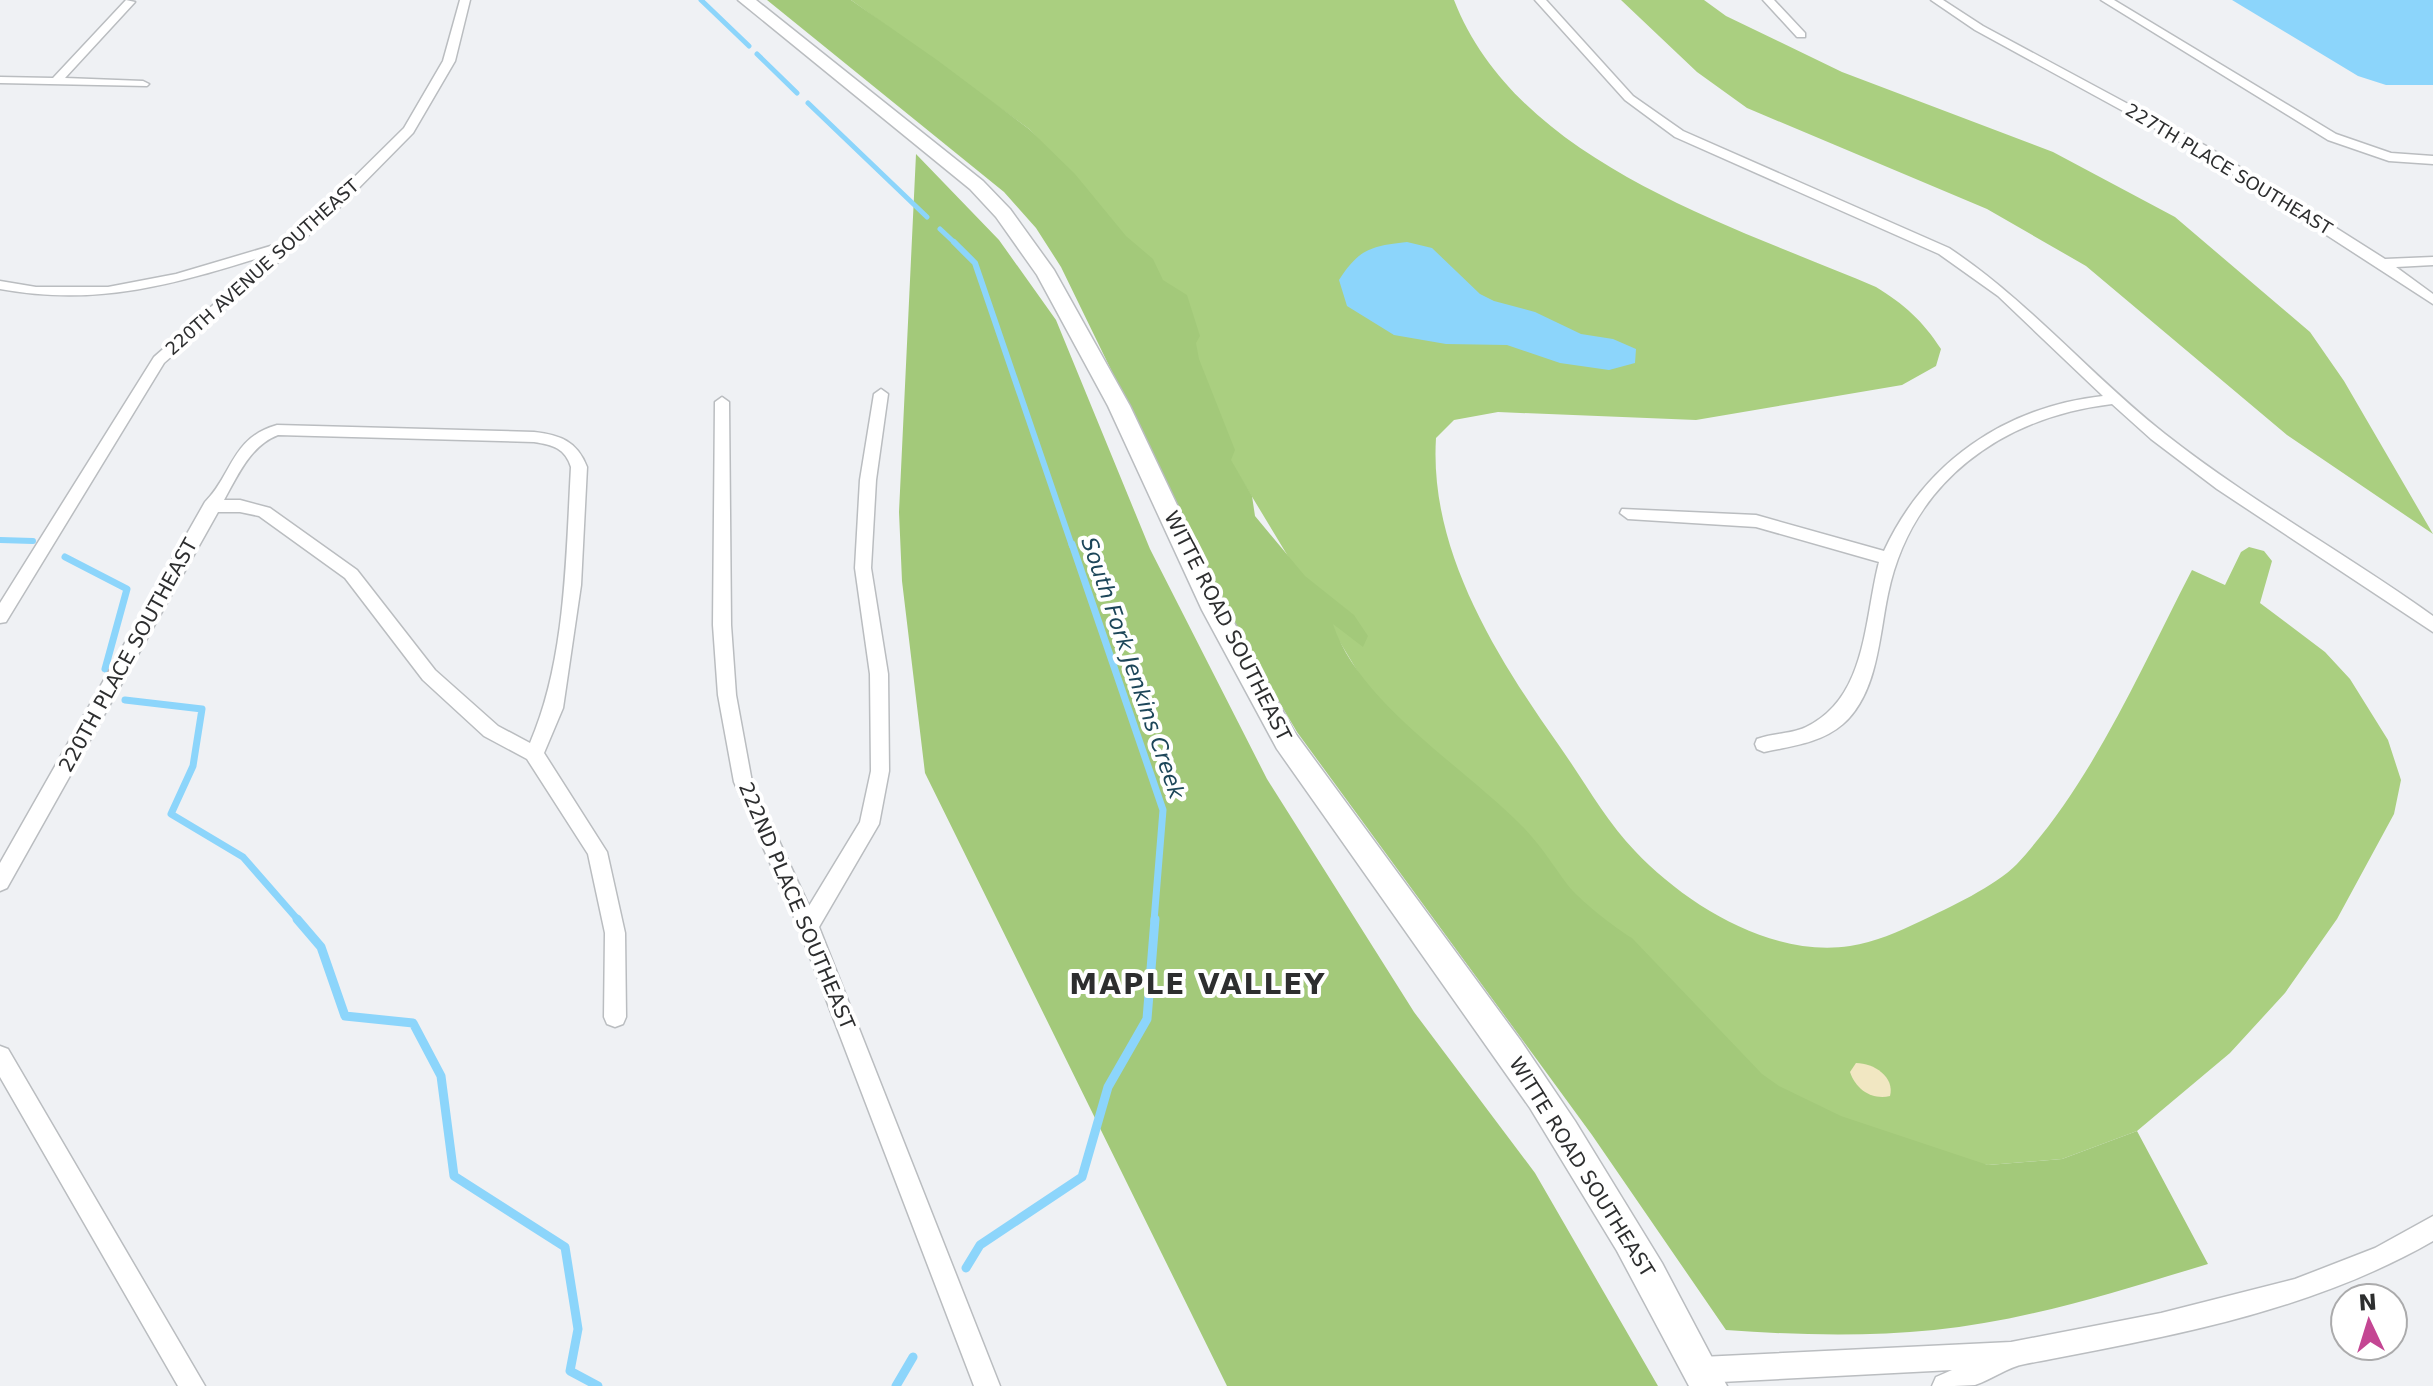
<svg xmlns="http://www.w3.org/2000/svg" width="2433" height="1386" font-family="'DejaVu Sans',sans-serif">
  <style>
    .green { fill: #aacf80 }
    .forest { fill: #a3c97a }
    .sand { fill: #f1e7c2 }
    .water { fill: #8cd5fb }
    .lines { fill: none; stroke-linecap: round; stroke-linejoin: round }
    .stream-far3 { stroke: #8cd5fb; stroke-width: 5 }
    .stream-far2 { stroke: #8cd5fb; stroke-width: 6 }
    .stream-far1 { stroke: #8cd5fb; stroke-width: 7 }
    .stream { stroke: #8cd5fb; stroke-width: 9 }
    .street-casing { stroke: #babdc0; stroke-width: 3 }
    .secondary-casing { stroke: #babdc0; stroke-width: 3 }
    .street { fill: #fff; fill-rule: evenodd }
    .secondary { fill: #fff; fill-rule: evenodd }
    .labels { text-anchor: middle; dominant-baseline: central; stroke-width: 8; stroke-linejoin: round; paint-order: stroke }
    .far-street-label { font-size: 18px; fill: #2d2e2f; stroke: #fff }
    .street-label { font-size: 20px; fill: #2d2e2f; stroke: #fff }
    .water-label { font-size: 22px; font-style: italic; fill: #1c4659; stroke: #fff }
    .district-label { font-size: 28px; font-weight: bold; letter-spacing: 2px; fill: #2d2e2f; stroke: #fff }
  </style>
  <rect width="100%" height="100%" fill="#eff1f4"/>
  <!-- green -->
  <path class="green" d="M 851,0 L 1454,0 C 1517,162 1729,224 1876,287 C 1904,304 1923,321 1941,349 L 1936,366 L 1902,385 L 1696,420 L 1498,412 L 1454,420 L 1436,438 C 1429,550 1496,656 1558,744 C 1583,779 1605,820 1635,851 C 1686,905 1772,958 1850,946 C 1875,942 1898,932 1921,921 C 1948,908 1996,886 2017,864 C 2094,780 2140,670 2192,570 L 2225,585 L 2241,552 L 2249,547 L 2264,551 L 2272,561 L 2260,603 L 2325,652 L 2350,679 L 2388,740 L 2401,780 L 2394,814 L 2337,919 L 2285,993 L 2230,1053 L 2137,1131 L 2062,1159 L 1988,1165 L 1842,1141 L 1448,821 L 1225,452 L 1088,193 L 1029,129 Z
    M 1621,0 L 1704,0 L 1726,16 L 1842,72 L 2053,152 L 2175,217 L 2310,332 L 2344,381 L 2433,534 L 2287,435 L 2086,266 L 1987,209 L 1747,108 L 1697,72 Z"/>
  <!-- forest -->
  <path class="forest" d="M 767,0 L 851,0 L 937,60 L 1029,129 L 1075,174 L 1126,236 L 1153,259 L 1163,280 L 1187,295 L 1200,336 L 1196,343 L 1199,359 L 1235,450 L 1231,460 L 1252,496 L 1255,516 L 1305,576 L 1354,615 L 1368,636 L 1363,647 L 1333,624 C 1358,702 1464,767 1522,826 C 1540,844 1552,864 1567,884 C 1578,899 1615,928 1632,938 L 1762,1074 L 1779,1086 L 1841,1116 L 1988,1165 L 2062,1159 L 2137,1131 L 2208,1264 C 2119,1291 2026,1321 1934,1330 C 1864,1337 1795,1335 1726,1330 L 1592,1135 L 1297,732 L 1243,641 L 1061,267 L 1036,228 L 1004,192 Z
    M 916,154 L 999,240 L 1056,320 L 1150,549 L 1267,779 L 1414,1012 L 1535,1173 L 1658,1386 L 1227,1386 L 925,773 L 902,581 L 899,512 Z"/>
  <!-- sand -->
  <path class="sand" d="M 1856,1063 C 1874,1063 1895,1077 1890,1096 C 1872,1100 1856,1090 1850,1072 Z"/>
  <!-- water -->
  <path class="water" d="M 2232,0 L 2433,0 L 2433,85 L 2386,85 L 2358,76 Z
    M 1407,242 L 1432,248 L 1480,294 L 1494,301 L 1535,312 L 1581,334 L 1613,339 L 1636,349 L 1635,363 L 1609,370 L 1560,363 L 1507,345 L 1446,344 L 1394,335 L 1347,306 L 1339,280 C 1359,249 1371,246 1407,242 Z"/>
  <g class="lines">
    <!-- stream-far3 -->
    <path class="stream-far3" d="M 701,0 L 749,46
      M 757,54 L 797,93
      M 808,103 L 927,217
      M 940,229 L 956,244"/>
    <!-- stream-far2 -->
    <path class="stream-far2" d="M 954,242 L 975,263 L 1072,546
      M 0,540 L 33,541"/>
    <!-- stream-far1 -->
    <path class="stream-far1" d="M 1072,544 L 1163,810 L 1154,921
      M 65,557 L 127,589 L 105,669
      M 125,700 L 202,709 L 193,766 L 171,814 L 243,857 L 299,921"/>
    <!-- stream -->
    <path class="stream" d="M 297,919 L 321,947 L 345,1016 L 413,1023 L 441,1076 L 454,1176 L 565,1247 L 578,1329 L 570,1371 L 598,1386
      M 966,1268 L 980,1245 L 1082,1177 L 1108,1087 L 1147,1019 L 1155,919
      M 896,1386 L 913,1357"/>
    <defs>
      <path id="street" d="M 126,0 L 135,2 L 65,78 L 143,81 L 149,84 L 147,86 L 0,83 L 0,77 L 53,78 Z
        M 460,0 L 470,0 L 455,61 L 413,133 L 337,210 L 164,363 L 6,622 L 0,623 L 0,603 L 154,357 L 271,254 C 176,284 99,307 0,289 L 0,281 L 36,287 L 108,287 L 176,274 L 284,242 L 327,204 L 404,128 L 443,61 Z
        M 1535,0 L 1546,0 L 1633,96 L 1683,131 L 1949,248 C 2030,302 2091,376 2165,434 C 2250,501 2345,553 2433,616 L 2433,632 L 2217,489 L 2151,439 L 2112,404 C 2002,417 1911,482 1888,594 C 1879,636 1878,693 1843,724 C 1821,743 1792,746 1764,752 L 1757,749 L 1755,744 L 1757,739 C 1773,733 1792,734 1806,727 C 1867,698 1864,620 1879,562 L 1756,527 L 1628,519 L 1620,513 L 1622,509 L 1756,515 L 1884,551 C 1925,462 2005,407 2103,396 L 1998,296 L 1939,254 L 1675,137 L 1625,100 Z
        M 1763,0 L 1774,0 L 1805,33 L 1805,37 L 1797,37 Z
        M 1931,0 L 1943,0 L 1983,26 L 2208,147 L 2385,259 L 2433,257 L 2433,265 L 2396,267 L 2433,294 L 2433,304 L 2200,153 L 1975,30 Z
        M 2101,0 L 2114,0 L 2336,134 L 2391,153 L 2433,156 L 2433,164 L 2389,161 L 2328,140 Z
        M 881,389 L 888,394 L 876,480 L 871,568 L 888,674 L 889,771 L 879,824 L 819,927 L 1000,1386 L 974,1386 L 798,926 L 734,782 L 718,695 L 713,625 L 715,402 L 722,397 L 729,402 L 731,625 L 736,695 L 752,782 L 809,906 L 860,822 L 871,771 L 870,674 L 855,568 L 860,480 L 874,394 Z
        M 277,425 L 534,432 C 560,435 577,441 587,467 L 581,585 L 563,708 L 544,753 L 607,852 L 625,933 L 626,1017 L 623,1024 L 615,1027 L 607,1024 L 604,1017 L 605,933 L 588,854 L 527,759 L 484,736 L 423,680 L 345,578 L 259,516 L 240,512 L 218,512 L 7,888 L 0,891 L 0,863 L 205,502 C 233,474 231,438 277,425 ZM 278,435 L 534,442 C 553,445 565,448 571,467 C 566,557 566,660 530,743 L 498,726 L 435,670 L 357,570 L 270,508 L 240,500 L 224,500 C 238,475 250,446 278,435 Z
        M 0,1046 L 8,1049 L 205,1386 L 178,1386 L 0,1077 Z
        M 2433,1216 L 2433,1241 C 2308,1313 2165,1337 2025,1364 C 2007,1367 1993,1379 1975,1385 C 1963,1386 1945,1386 1932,1386 L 1936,1377 L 1952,1370 L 1701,1383 L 1692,1379 L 1688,1370 L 1692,1361 L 1701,1357 L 2011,1342 L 2161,1313 L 2295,1279 L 2375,1248 Z"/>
      <path id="secondary" d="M 738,0 L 756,0 L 983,181 L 1010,209 L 1054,270 L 1130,406 L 1227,610 L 1295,733 L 1521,1041 L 1575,1121 L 1662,1263 L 1727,1386 L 1689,1386 L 1617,1251 L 1530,1108 L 1277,749 L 1202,610 L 1108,406 L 1037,275 L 996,217 L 970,189 Z"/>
    </defs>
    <!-- street casing -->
    <use href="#street" class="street-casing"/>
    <!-- secondary casing -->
    <use href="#secondary" class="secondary-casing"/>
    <!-- street -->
    <use href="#street" class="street"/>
    <!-- secondary -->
    <use href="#secondary" class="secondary"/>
  </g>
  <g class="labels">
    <!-- far-street labels -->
    <g class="far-street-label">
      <text transform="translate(2229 169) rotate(31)">227TH PLACE SOUTHEAST</text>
      <text transform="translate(262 267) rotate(-42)">220TH AVENUE SOUTHEAST</text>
    </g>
    <!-- street labels -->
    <g class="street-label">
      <text transform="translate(1228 626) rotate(63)">WITTE ROAD SOUTHEAST</text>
      <text transform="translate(128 655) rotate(-61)">220TH PLACE SOUTHEAST</text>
      <text transform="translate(797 906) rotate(67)">222ND PLACE SOUTHEAST</text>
      <text transform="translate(1582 1167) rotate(58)">WITTE ROAD SOUTHEAST</text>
    </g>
    <!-- water labels -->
    <g class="water-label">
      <text transform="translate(1133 668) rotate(71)">South Fork Jenkins Creek</text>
    </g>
    <!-- district labels -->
    <g class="district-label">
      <text x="1198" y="984">MAPLE VALLEY</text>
    </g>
  </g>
  <!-- north arrow -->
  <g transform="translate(2369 1322) rotate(356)"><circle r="38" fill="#ffffff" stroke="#ababac" stroke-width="2"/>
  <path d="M0-6L14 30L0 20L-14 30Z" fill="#c44693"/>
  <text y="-12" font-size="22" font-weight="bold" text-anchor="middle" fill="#2d2e2f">N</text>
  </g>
</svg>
